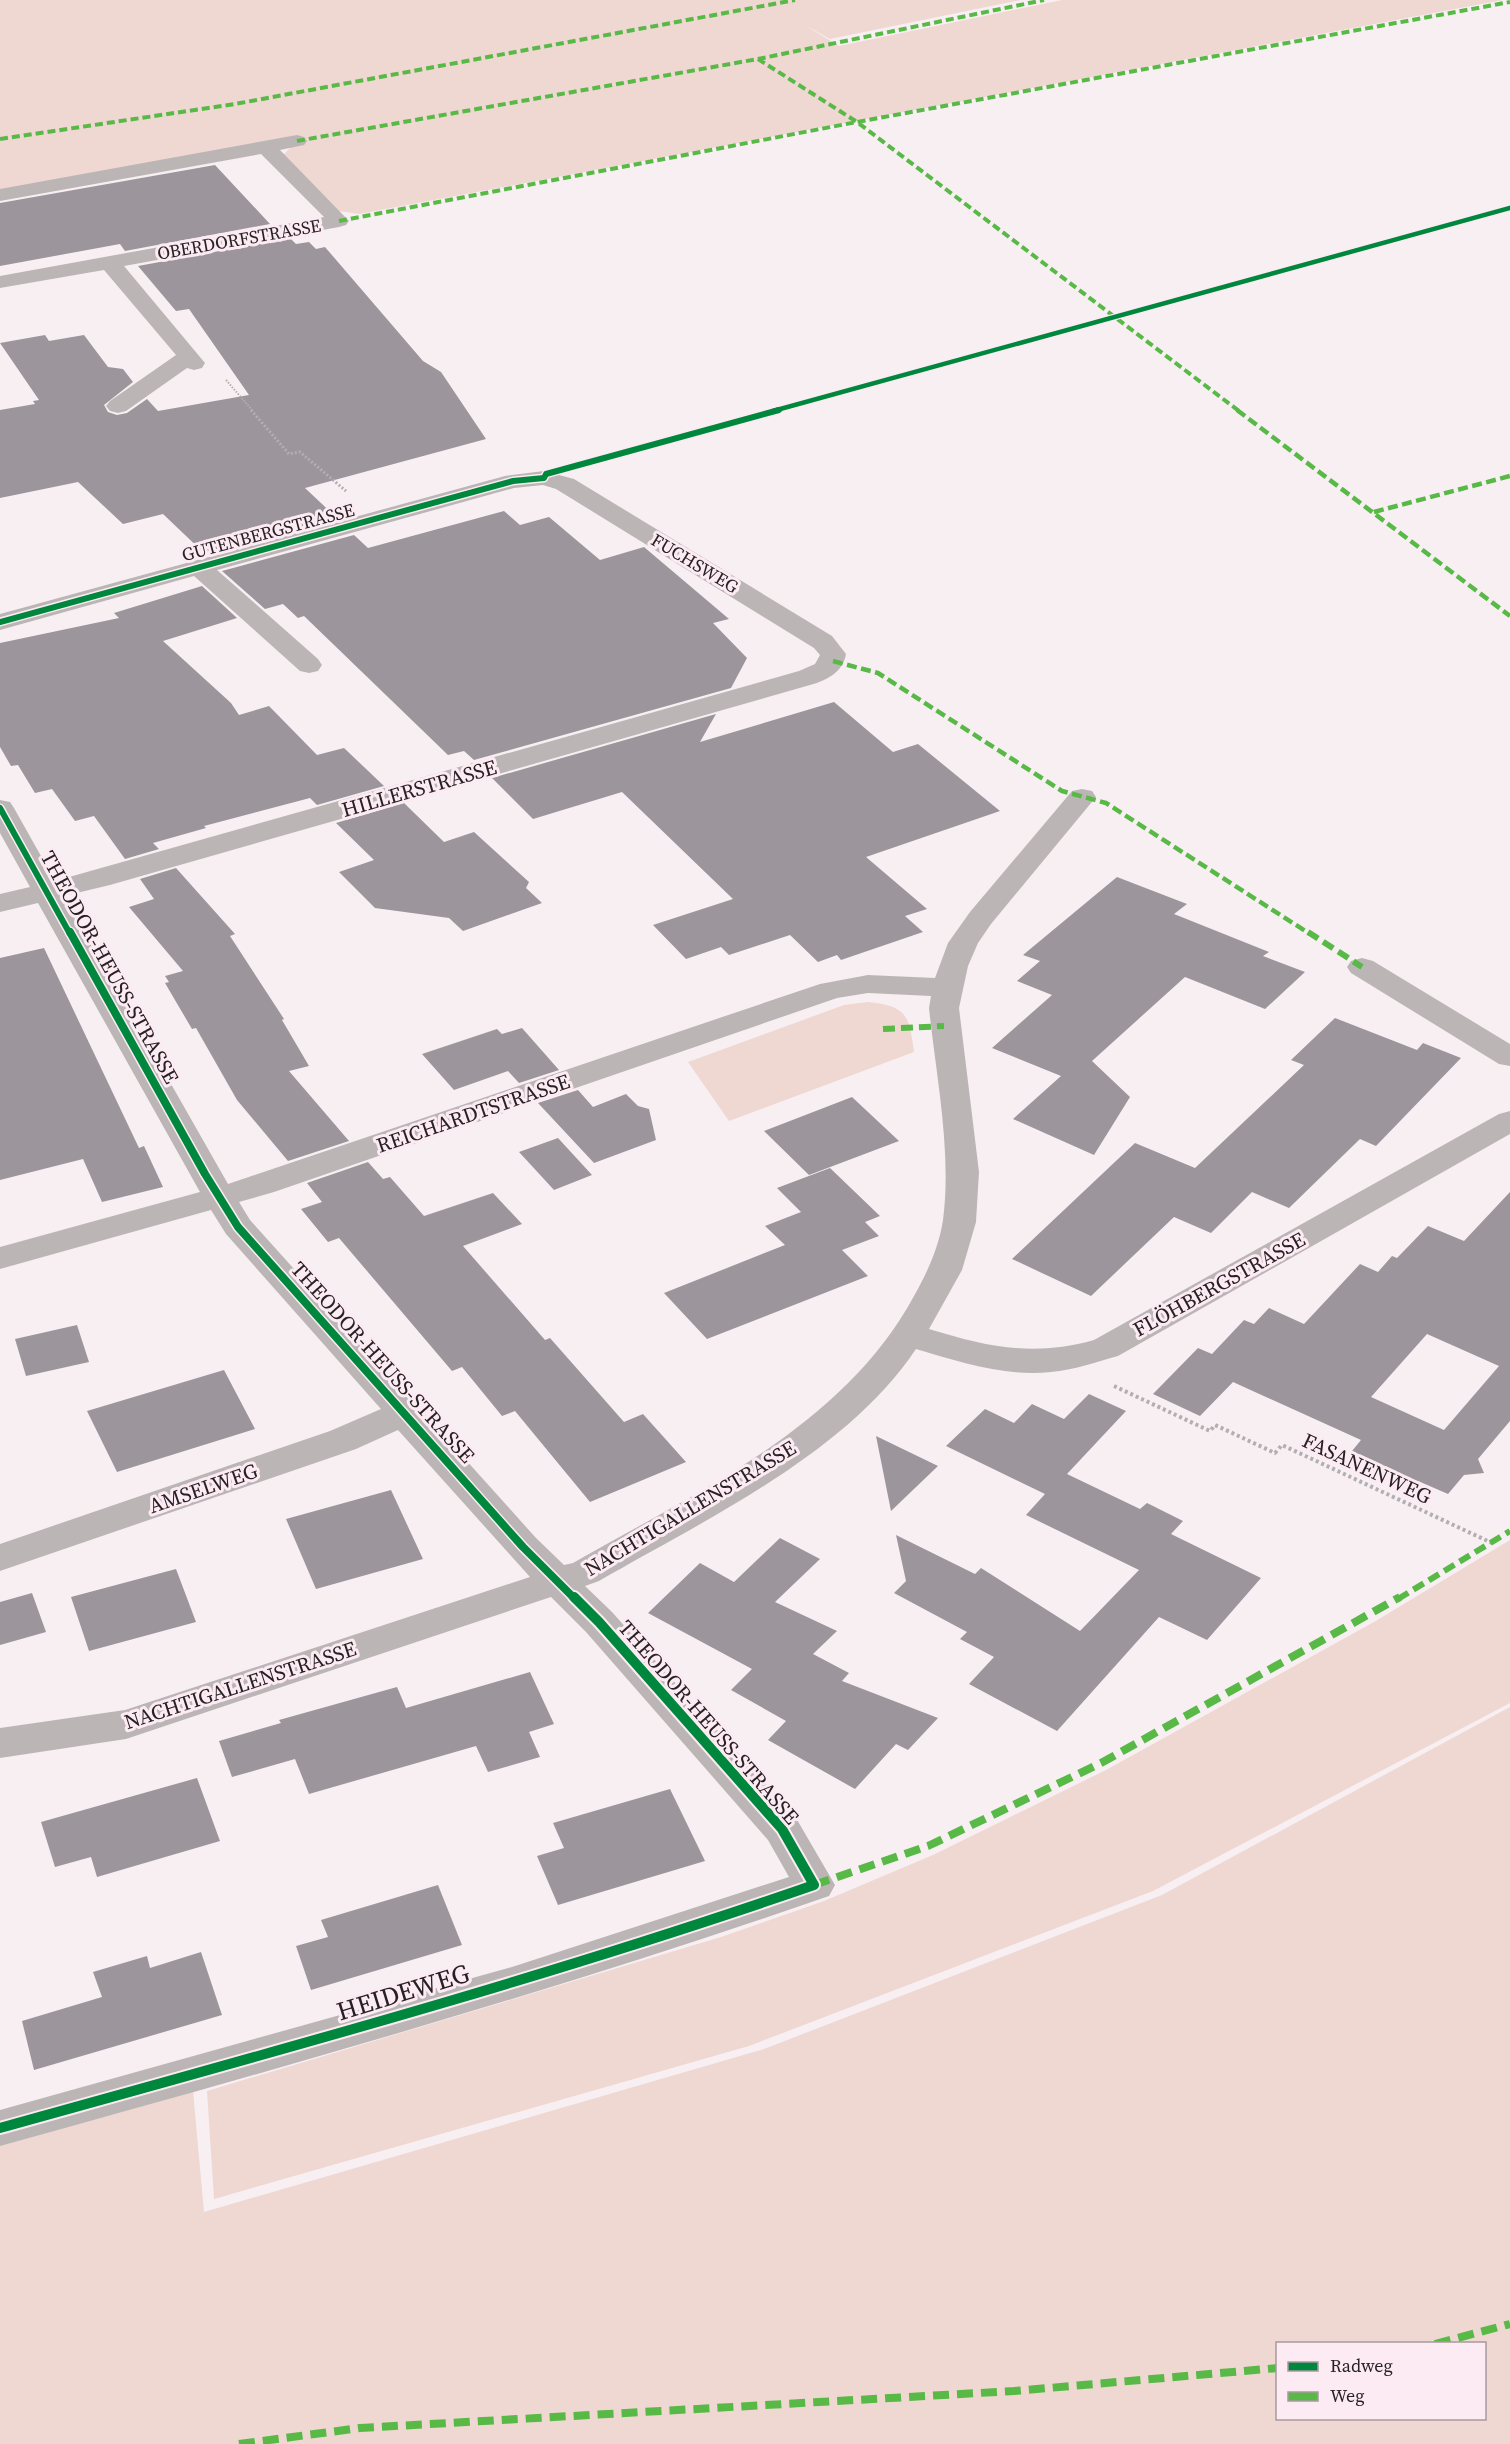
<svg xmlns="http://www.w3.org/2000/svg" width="1510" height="2444" font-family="'Source Serif 4',serif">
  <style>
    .green { fill: #efd7d2; fill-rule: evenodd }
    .building { fill: #9d959c; fill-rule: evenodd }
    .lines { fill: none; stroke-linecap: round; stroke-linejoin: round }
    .path-far2 { stroke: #b3aeaf; stroke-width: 2; stroke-dasharray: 1.5 1.5; stroke-linecap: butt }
    .path-far1 { stroke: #b3aeaf; stroke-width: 3; stroke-dasharray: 2 2; stroke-linecap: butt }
    .path { stroke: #b3aeaf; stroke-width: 4; stroke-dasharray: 3 3; stroke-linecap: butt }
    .minor { fill: #bcb5b6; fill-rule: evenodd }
    .quiet-far3 { stroke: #58b947; stroke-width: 4; stroke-dasharray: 8 4; stroke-linecap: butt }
    .quiet-far2 { stroke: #58b947; stroke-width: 4.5; stroke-dasharray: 10 4.5; stroke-linecap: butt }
    .quiet-far1 { stroke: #58b947; stroke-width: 6; stroke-dasharray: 12 6; stroke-linecap: butt }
    .quiet { stroke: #58b947; stroke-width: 8; stroke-dasharray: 16 8; stroke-linecap: butt }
    .cycleway-far3-casing { stroke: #fcebf2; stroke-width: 7 }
    .cycleway-far2-casing { stroke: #fcebf2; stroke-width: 9 }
    .cycleway-far1-casing { stroke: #fcebf2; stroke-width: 11 }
    .cycleway-casing { stroke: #fcebf2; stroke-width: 14 }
    .cycleway-far3 { stroke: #00873e; stroke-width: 4.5 }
    .cycleway-far2 { stroke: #00873e; stroke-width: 6 }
    .cycleway-far1 { stroke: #00873e; stroke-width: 8 }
    .cycleway { stroke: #00873e; stroke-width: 10 }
    .labels { text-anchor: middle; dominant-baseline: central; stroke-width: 6; stroke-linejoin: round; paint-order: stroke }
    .far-street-label { font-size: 18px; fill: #272124; stroke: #fcebf2 }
    .street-label { font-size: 21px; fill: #272124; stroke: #fcebf2 }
    .near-street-label { font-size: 26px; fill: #272124; stroke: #fcebf2 }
  </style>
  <rect width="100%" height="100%" fill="#f8eff3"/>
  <!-- green -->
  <path class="green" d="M 0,0 L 1021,0 L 830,39 L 803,24 L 839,46 L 1062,0 L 1503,0 L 359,214 L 339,211 L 283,155 L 293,145 L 0,192 Z
    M 868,1002 C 907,1006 909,1015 914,1052 L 729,1121 L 688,1062 L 844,1005 Z
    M 1510,1540 L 1510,1703 L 1153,1891 L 749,2046 L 214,2199 L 207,2091 L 721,1937 L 824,1901 L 933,1855 L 1106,1770 L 1374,1622 Z
    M 1510,1707 L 1510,2444 L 0,2444 L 0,2145 L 193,2091 L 204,2212 L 764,2049 L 1162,1895 ZM 1278,2344 L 1484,2344 L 1484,2418 L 1278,2418 Z"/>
  <!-- building -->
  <path class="building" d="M 215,165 L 270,224 L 125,251 L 120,244 L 0,266 L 0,203 Z
    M 290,238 L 296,244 L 309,242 L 316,249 L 325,247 L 423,361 L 441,372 L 486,439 L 305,488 L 338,519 L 206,555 L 163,514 L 123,524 L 78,482 L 0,498 L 0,410 L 35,404 L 33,401 L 39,400 L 0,343 L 45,335 L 49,341 L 84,335 L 108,367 L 123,369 L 133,382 L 104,405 L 108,412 L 117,415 L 127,413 L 147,399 L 158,411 L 249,395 L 189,309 L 176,311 L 138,266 Z
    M 504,511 L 520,525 L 549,517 L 600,560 L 644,547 L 729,619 L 713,623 L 747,658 L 731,688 L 474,760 L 464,751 L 448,755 L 304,616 L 298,618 L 283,604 L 265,609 L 222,571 L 354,535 L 368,548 Z
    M 202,586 L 237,618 L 163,641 L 231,703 L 239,715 L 269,706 L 317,755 L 344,748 L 384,786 L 317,805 L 310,798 L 204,826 L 206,828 L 153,843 L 159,849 L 125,859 L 94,816 L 75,821 L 52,789 L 35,793 L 18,765 L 11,766 L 0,747 L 0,643 L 119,618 L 114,613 Z
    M 834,702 L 893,752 L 918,744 L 1000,811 L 866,857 L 927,909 L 905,916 L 923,932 L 841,960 L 837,955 L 818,962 L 790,935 L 729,955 L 721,947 L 686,959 L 653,925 L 733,899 L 622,792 L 533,819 L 492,778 L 716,714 L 700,742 Z
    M 404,803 L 444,842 L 474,832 L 529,882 L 526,888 L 542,903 L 463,931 L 449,918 L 375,908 L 339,872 L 374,860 L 336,823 Z
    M 176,868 L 235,934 L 230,936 L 284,1019 L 282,1020 L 309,1066 L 289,1071 L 349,1141 L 288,1161 L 237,1100 L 196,1028 L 192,1029 L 165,983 L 169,982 L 165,976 L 183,971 L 129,907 L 154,899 L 140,879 Z
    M 1117,877 L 1187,904 L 1174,914 L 1269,952 L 1263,956 L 1305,972 L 1265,1009 L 1185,977 L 1092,1061 L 1130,1097 L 1094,1155 L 1013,1119 L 1061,1076 L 992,1048 L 1052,995 L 1017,981 L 1040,961 L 1023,955 Z
    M 44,948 L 139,1148 L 144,1146 L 163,1187 L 102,1202 L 83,1159 L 0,1180 L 0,958 Z
    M 1335,1018 L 1417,1050 L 1423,1043 L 1461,1058 L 1376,1146 L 1360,1139 L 1289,1208 L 1252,1192 L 1211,1233 L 1174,1217 L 1091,1296 L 1012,1259 L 1135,1143 L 1195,1168 L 1304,1065 L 1291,1060 Z
    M 522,1028 L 559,1070 L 519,1083 L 508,1071 L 454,1090 L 422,1054 L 497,1029 L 502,1034 Z
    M 578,1090 L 593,1107 L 626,1094 L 638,1106 L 649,1109 L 656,1140 L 594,1163 L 538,1103 Z
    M 852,1097 L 899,1141 L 809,1175 L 764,1131 Z
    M 558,1138 L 592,1175 L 554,1190 L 519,1152 Z
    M 368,1162 L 383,1179 L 390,1177 L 424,1216 L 493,1193 L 522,1224 L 463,1246 L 545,1340 L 550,1338 L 624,1422 L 643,1414 L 686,1462 L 590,1502 L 515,1411 L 502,1416 L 462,1367 L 452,1371 L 339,1238 L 328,1242 L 301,1209 L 322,1202 L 307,1183 Z
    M 830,1168 L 880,1216 L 865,1222 L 879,1236 L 842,1250 L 868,1276 L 707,1339 L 664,1293 L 785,1245 L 765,1226 L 801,1212 L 777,1188 Z
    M 1510,1192 L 1510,1421 L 1478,1459 L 1484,1473 L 1464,1475 L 1448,1494 L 1418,1481 L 1400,1484 L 1396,1471 L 1352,1451 L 1361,1440 L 1233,1382 L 1200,1416 L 1153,1394 L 1198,1348 L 1212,1354 L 1244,1320 L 1254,1324 L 1269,1308 L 1304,1324 L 1360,1264 L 1378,1272 L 1392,1256 L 1397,1258 L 1428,1226 L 1464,1241 ZM 1427,1334 L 1499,1366 L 1444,1430 L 1371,1397 Z
    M 77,1325 L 89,1362 L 26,1376 L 15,1339 Z
    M 224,1370 L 255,1429 L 117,1472 L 87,1411 Z
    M 1089,1394 L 1126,1411 L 1067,1474 L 1140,1509 L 1147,1503 L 1183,1521 L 1171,1534 L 1261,1578 L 1207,1640 L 1159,1617 L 1057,1731 L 969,1684 L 994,1657 L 960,1639 L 967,1632 L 894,1593 L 906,1581 L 896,1535 L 975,1574 L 981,1568 L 1080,1631 L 1139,1570 L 1026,1515 L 1045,1494 L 946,1446 L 985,1409 L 1014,1423 L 1032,1404 L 1064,1419 Z
    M 876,1436 L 938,1466 L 891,1511 Z
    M 391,1490 L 423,1559 L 316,1589 L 286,1519 Z
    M 780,1538 L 820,1559 L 775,1602 L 837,1631 L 813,1654 L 849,1673 L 842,1681 L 938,1718 L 908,1750 L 896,1744 L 855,1789 L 768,1740 L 786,1721 L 731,1690 L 752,1669 L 648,1613 L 700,1563 L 734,1582 Z
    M 176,1569 L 196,1622 L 89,1651 L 71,1597 Z
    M 32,1593 L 46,1632 L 0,1645 L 0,1602 Z
    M 530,1672 L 554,1724 L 529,1732 L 540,1757 L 488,1772 L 476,1746 L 309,1794 L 295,1759 L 232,1777 L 219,1741 L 281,1723 L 279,1720 L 397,1687 L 406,1708 Z
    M 197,1778 L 220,1841 L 97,1877 L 91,1857 L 55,1867 L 41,1822 Z
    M 670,1789 L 705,1861 L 558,1905 L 537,1856 L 564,1848 L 553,1823 Z
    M 438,1885 L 462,1945 L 311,1990 L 296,1946 L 328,1937 L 321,1920 Z
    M 201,1952 L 222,2015 L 34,2070 L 22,2021 L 102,1997 L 93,1972 L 147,1956 L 150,1968 Z"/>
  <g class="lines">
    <!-- path-far2 -->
    <path class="path-far2" d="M 226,380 L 253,411"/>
    <!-- path-far1 -->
    <path class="path-far1" d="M 251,410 L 289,454 L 300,452 L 346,491"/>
    <!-- path -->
    <path class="path" d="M 1114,1386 L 1210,1431 L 1215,1425 L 1275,1453 L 1282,1445 L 1492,1543"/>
    <!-- minor -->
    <path class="minor" d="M 297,135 L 304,137 L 307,141 L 304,145 L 280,150 L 349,221 L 346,225 L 339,227 L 124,266 L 205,363 L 202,368 L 194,370 L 187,368 L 126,411 L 118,413 L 110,411 L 106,406 L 110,401 L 176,355 L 104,270 L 0,288 L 0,276 L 324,217 L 261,154 L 0,201 L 0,189 Z
      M 544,471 L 574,479 L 832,636 L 846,654 C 843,670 832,677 817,683 L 110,885 L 64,896 L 228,1184 L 820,984 L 868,975 L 935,978 L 948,943 L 970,912 L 1072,791 L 1082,789 L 1092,791 L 1096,797 L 991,924 L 978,943 L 968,966 L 959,1008 L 979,1172 L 976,1222 L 962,1270 L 929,1329 C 988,1347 1033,1357 1094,1340 L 1499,1114 L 1510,1111 L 1510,1134 L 1118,1356 C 1096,1362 1074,1370 1051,1372 C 1005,1377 960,1362 916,1349 C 846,1454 706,1519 599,1581 L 585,1586 L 612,1612 L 796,1818 L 835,1885 L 829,1896 C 556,1991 278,2069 0,2146 L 0,2110 L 512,1967 L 789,1877 L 768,1840 L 586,1632 L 551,1597 L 126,1739 L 0,1758 L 0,1728 L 125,1710 L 530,1577 L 398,1430 L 356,1449 L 0,1571 L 0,1544 L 330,1431 L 381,1409 L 226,1234 L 211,1210 L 0,1269 L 0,1247 L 200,1192 L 38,903 L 0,912 L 0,894 L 30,887 L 0,833 L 0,800 L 10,802 L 14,808 L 55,881 L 799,671 L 815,664 L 820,655 L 814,648 L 556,489 L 543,485 L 514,488 L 217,570 L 318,659 L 322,665 L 318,671 L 309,673 L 300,671 L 194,576 L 0,630 L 0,614 L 505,476 ZM 868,993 L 931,996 L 929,1008 C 936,1076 952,1152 943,1220 C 939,1247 927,1273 914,1296 C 843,1427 697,1492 573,1563 L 564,1565 L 536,1538 L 250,1220 L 239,1202 L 274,1192 L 837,998 Z
      M 1362,958 L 1373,961 L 1510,1044 L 1510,1066 L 1499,1064 L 1351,973 L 1347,967 L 1351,961 Z"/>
    <!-- quiet-far3 -->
    <path class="quiet-far3" d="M 758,59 L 857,122 L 1239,411
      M 0,139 L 235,104 L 795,0
      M 297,141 L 758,59 L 1044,0
      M 339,221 L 857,122 L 1510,2"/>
    <!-- quiet-far2 -->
    <path class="quiet-far2" d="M 1237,410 L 1510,616
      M 1374,512 L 1510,476
      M 833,661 L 878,673 L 1062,791 L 1106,803 L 1310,934"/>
    <!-- quiet-far1 -->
    <path class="quiet-far1" d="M 1308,932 L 1362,967
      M 883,1029 L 944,1026
      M 1398,1599 L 1510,1531"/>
    <!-- quiet -->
    <path class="quiet" d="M 814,1885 L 928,1846 L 1101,1763 L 1400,1597
      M 1435,2344 L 1510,2324
      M 239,2444 L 360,2428 L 1014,2391 L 1278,2368"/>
    <defs>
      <path id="cycleway-far3" d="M 773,411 L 1510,208"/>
      <path id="cycleway-far2" d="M 0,622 L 513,481 L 544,478 L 546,474 L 779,410
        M 0,808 L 70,934"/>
      <path id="cycleway-far1" d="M 70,932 L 205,1174 L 238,1227 L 523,1547 L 575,1599"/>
      <path id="cycleway" d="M 0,2128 C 273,2052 546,1978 814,1885 L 782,1829 L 599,1622 L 574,1597"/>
    </defs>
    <!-- cycleway-far3 casing -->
    <use href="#cycleway-far3" class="cycleway-far3-casing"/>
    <!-- cycleway-far2 casing -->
    <use href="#cycleway-far2" class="cycleway-far2-casing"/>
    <!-- cycleway-far1 casing -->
    <use href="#cycleway-far1" class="cycleway-far1-casing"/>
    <!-- cycleway casing -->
    <use href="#cycleway" class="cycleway-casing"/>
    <!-- cycleway-far3 -->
    <use href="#cycleway-far3" class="cycleway-far3"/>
    <!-- cycleway-far2 -->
    <use href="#cycleway-far2" class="cycleway-far2"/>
    <!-- cycleway-far1 -->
    <use href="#cycleway-far1" class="cycleway-far1"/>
    <!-- cycleway -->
    <use href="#cycleway" class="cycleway"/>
  </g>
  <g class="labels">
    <!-- far-street labels -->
    <g class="far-street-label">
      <text transform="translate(239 239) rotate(-10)">OBERDORFSTRASSE</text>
      <text transform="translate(268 532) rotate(-15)">GUTENBERGSTRASSE</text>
      <text transform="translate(695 563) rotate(31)">FUCHSWEG</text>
    </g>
    <!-- street labels -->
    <g class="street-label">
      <text transform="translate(419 788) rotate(-16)">HILLERSTRASSE</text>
      <text transform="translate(110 967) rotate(61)">THEODOR-HEUSS-STRASSE</text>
      <text transform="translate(473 1113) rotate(-19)">REICHARDTSTRASSE</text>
      <text transform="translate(1219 1284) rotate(-29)">FLÖHBERGSTRASSE</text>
      <text transform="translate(383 1362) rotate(48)">THEODOR-HEUSS-STRASSE</text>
      <text transform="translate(1367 1468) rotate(25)">FASANENWEG</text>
      <text transform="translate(203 1488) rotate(-19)">AMSELWEG</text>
      <text transform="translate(690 1508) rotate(-31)">NACHTIGALLENSTRASSE</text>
      <text transform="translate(240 1685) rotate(-18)">NACHTIGALLENSTRASSE</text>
      <text transform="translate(709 1722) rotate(49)">THEODOR-HEUSS-STRASSE</text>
    </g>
    <!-- near-street labels -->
    <g class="near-street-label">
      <text transform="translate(403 1992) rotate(-17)">HEIDEWEG</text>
    </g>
  </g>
  <!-- legend -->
  <rect x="1276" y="2342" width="210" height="78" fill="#fcebf2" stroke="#a79aa0" stroke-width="1.5"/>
  <rect x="1288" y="2362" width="30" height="9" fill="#00873e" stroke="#a79aa0" stroke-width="1.5"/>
  <text x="1330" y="2372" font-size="18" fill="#272124">Radweg</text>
  <rect x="1288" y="2392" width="30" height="9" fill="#58b947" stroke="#a79aa0" stroke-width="1.5"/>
  <text x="1330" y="2402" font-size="18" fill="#272124">Weg</text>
</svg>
